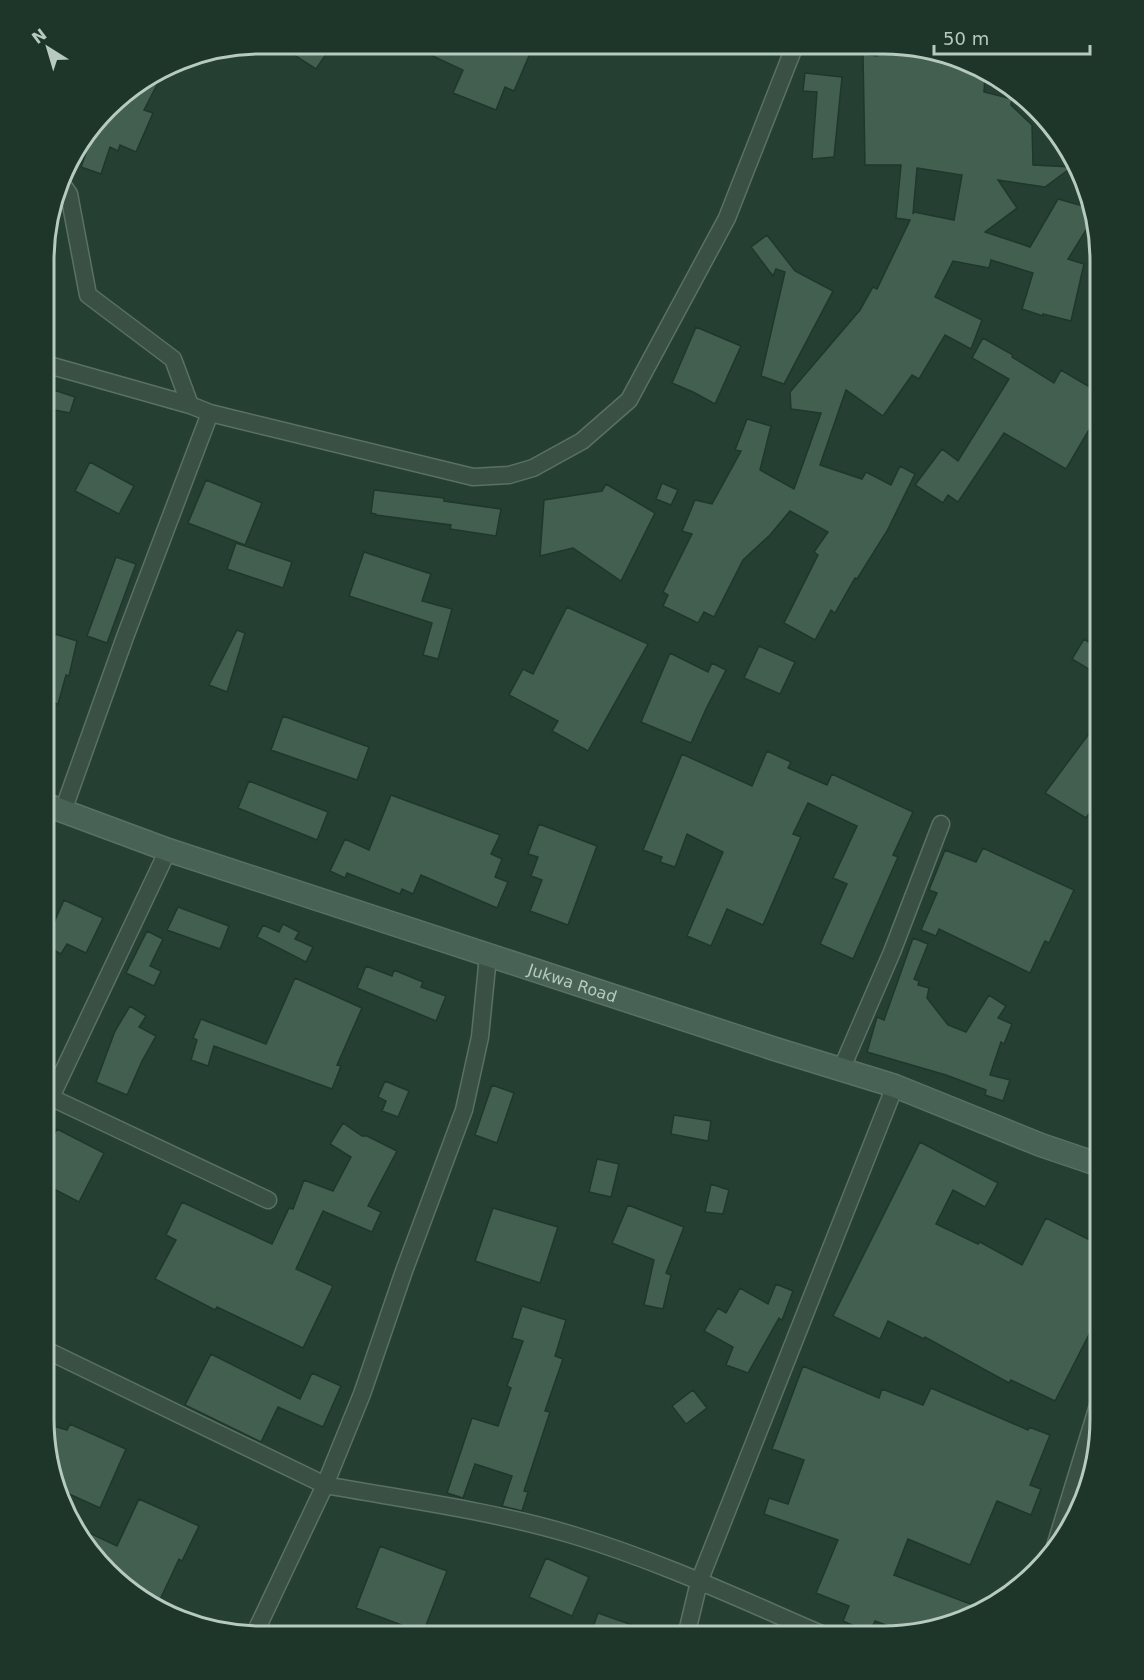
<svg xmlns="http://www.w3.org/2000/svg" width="1144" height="1680" font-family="'DejaVu Sans',sans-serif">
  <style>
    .building { fill: #425f50; stroke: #20372b; stroke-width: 1.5; fill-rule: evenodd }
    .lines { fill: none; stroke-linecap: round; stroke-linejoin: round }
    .street-casing { stroke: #5a7065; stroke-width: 19 }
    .secondary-casing { stroke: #5a7065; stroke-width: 25 }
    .street { stroke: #3a5044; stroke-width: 16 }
    .secondary { stroke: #486356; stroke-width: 22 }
    .labels { text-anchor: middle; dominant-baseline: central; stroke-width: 6; stroke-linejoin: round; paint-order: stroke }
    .street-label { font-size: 16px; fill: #b6cac0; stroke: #1e3529 }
    .rim { fill: none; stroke: #b6cac0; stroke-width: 3 }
  </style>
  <rect width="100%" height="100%" fill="#254032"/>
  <!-- building -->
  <path class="building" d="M 277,44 L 333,44 L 316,69 Z
    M 407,44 L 534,44 L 514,91 L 505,87 L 496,110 L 453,93 L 463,70 Z
    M 878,45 L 912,45 L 985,76 L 984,92 L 1012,99 L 1011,105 L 1032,125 L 1033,165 L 1072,167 L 1045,187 L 998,180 L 1017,208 L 985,232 L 1030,247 L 1058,199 L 1090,208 L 1091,214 L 1088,227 L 1068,259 L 1084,264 L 1071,321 L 1043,314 L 1043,316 L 1022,309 L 1033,273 L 991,260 L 989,268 L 953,261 L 935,297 L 982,320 L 971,349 L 945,335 L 919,379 L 912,375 L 883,416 L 846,390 L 820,465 L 862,479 L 866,472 L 891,485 L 900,466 L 915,474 L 887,531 L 857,579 L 855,578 L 835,613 L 831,610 L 815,640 L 784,623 L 818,555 L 814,552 L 828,532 L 790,511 L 770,535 L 743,560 L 714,617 L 704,612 L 698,623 L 663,606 L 668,595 L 663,592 L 692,534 L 682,531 L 695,500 L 712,504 L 741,451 L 735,450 L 747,419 L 771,426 L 760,470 L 794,489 L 821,413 L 791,409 L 790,392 L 860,310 L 873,287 L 877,289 L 910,220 L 896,218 L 901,165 L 865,165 L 863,54 L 877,56 ZM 917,168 L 962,175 L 954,220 L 914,212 L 913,214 Z
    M 164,71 L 144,110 L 153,113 L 136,152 L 120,145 L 118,151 L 110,147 L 101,174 L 81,167 L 91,139 L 86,136 L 118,97 Z
    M 805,73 L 842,77 L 834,157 L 812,159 L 817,92 L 803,91 Z
    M 767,235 L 795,271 L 833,291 L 784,384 L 761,376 L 785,272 L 776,269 L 773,276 L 751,247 Z
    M 696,327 L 741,346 L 715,404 L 693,392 L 672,383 Z
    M 983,338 L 1013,355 L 1012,357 L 1054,383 L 1061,370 L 1100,393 L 1100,411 L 1066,469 L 1004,433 L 958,502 L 948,495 L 943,503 L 915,485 L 942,449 L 958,461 L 1009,379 L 972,358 Z
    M 54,390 L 75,397 L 70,413 L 49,409 Z
    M 90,462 L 134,486 L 119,514 L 75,491 Z
    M 206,480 L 262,503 L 245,545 L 188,523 Z
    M 662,483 L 678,490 L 671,505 L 656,499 Z
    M 606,484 L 655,513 L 621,581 L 573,548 L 540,556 L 544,500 L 602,491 Z
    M 374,490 L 444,498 L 444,501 L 501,509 L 496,536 L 450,529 L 451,525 L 376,515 L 376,514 L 371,513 Z
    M 236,543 L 292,562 L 283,588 L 227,569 Z
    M 364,552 L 431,574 L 422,601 L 452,609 L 438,659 L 423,655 L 432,623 L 349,596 Z
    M 116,557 L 136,564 L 107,643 L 87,636 Z
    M 567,607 L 648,644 L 588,751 L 552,731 L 558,721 L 509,695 L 523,669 L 533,674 Z
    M 237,630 L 245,633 L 227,692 L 209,685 Z
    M 55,634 L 77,641 L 69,676 L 66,675 L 58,704 L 45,701 L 45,666 Z
    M 1084,639 L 1100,649 L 1100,676 L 1072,659 Z
    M 759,646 L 795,662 L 780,694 L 744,678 Z
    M 670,653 L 708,672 L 712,663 L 726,670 L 706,709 L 691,743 L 641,722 Z
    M 283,716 L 369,747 L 357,780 L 271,750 Z
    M 1088,735 L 1100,743 L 1100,798 L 1086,818 L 1045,793 Z
    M 767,751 L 791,762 L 788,768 L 827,785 L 832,774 L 913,812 L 893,855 L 898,857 L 853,959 L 820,944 L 847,884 L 833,878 L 857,826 L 808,803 L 793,834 L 801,837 L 763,925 L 727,909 L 711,946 L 687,936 L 723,852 L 687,834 L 675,867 L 660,862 L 662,857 L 643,850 L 682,754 L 752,786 Z
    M 249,781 L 328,812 L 317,840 L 238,808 Z
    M 391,795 L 500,835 L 491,854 L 502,859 L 495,877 L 508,882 L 497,908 L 421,875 L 413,894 L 402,889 L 400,894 L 347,873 L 345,878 L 330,871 L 345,839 L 369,850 Z
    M 539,824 L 597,846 L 568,925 L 530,911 L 542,880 L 531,876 L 538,857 L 528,854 Z
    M 983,848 L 1074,890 L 1049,943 L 1045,941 L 1030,973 L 939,929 L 936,936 L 921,930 L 937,893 L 929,890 L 945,850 L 976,862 Z
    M 64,900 L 103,918 L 86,953 L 67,944 L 61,954 L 44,945 Z
    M 178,907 L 229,926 L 220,949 L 167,930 Z
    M 283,924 L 299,932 L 295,939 L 313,947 L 306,962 L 257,937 L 263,925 L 279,932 Z
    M 147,931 L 163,939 L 150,966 L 161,971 L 154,986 L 126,973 Z
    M 913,938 L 928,944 L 914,979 L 919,981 L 918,985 L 929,988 L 927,998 L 948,1025 L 966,1032 L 989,995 L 1006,1006 L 998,1018 L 1012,1024 L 1004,1044 L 1001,1042 L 990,1075 L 1010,1080 L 1003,1101 L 985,1095 L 986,1090 L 946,1075 L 867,1052 L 877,1017 L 884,1020 Z
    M 366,966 L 392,976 L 394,970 L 423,982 L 421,987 L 446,996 L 436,1021 L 357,988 Z
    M 295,978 L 362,1008 L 337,1065 L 341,1066 L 332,1089 L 214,1046 L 208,1066 L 191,1060 L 197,1040 L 193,1038 L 201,1019 L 266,1044 Z
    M 130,1006 L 146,1016 L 139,1027 L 156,1036 L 142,1061 L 127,1095 L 96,1082 L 115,1031 Z
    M 385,1081 L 409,1091 L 398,1117 L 382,1111 L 386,1101 L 378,1097 Z
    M 492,1085 L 514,1093 L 497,1143 L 475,1135 Z
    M 674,1115 L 711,1121 L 708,1141 L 671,1134 Z
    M 343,1123 L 362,1136 L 367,1136 L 397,1151 L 368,1206 L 381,1212 L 372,1232 L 323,1211 L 296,1269 L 333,1286 L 303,1348 L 217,1307 L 215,1310 L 155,1279 L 176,1240 L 166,1235 L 182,1202 L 272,1244 L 289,1208 L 293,1209 L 304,1180 L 333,1191 L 351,1157 L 330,1144 Z
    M 57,1129 L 104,1153 L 79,1202 L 44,1184 L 44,1153 Z
    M 920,1142 L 998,1183 L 985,1207 L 953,1190 L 936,1224 L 978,1244 L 980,1242 L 1022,1265 L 1046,1218 L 1100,1245 L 1100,1285 L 1093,1300 L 1100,1303 L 1100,1313 L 1055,1401 L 1011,1380 L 1009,1383 L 925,1337 L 924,1339 L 888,1321 L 880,1339 L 833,1316 Z
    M 597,1159 L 619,1164 L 611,1197 L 589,1192 Z
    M 711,1184 L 729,1190 L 723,1214 L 705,1212 Z
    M 628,1205 L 684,1227 L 666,1273 L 671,1275 L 663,1309 L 644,1305 L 654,1260 L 612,1243 Z
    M 493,1208 L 558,1227 L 540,1283 L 475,1261 Z
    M 776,1284 L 793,1291 L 782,1320 L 779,1318 L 748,1373 L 726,1365 L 733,1347 L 704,1331 L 718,1308 L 726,1313 L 740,1288 L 768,1304 Z
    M 522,1306 L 566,1320 L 555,1356 L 563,1359 L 545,1411 L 550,1412 L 524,1491 L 528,1492 L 522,1511 L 502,1506 L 512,1476 L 475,1464 L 463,1498 L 447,1493 L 472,1418 L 498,1426 L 511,1388 L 507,1386 L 523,1341 L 512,1338 Z
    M 211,1354 L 300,1399 L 312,1373 L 341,1386 L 323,1427 L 278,1407 L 261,1442 L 185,1405 Z
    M 803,1366 L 879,1398 L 882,1389 L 923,1405 L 931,1388 L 1028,1430 L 1029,1427 L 1050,1435 L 1030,1485 L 1041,1489 L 1031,1515 L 997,1501 L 970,1565 L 908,1539 L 894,1575 L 973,1605 L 966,1620 L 905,1632 L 875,1621 L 870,1633 L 843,1621 L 849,1606 L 816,1593 L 838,1540 L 764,1514 L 769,1498 L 788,1504 L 804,1460 L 772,1449 Z
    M 693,1390 L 707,1408 L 686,1424 L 672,1406 Z
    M 44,1423 L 67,1430 L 70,1424 L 126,1449 L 100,1508 L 58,1489 Z
    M 139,1499 L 199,1526 L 182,1561 L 179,1559 L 158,1604 L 129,1592 L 81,1529 L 117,1546 Z
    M 380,1546 L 447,1571 L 423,1633 L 356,1608 Z
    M 546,1558 L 589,1577 L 572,1616 L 529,1597 Z
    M 598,1613 L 655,1633 L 655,1636 L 590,1636 Z"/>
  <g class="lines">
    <defs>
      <path id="street" d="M 62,184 L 69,194 L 88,295 L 173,359 L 190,405
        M 45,364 L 190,405 L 210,413 L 473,477 L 509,475 L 533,468 L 582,441 L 629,400 L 727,218 L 795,45
        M 63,811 L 125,637 L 210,413
        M 841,1070 L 892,952 L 941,824
        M 50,1097 L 268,1200
        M 44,1112 L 168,850
        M 44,1349 L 325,1485 L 362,1394 L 404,1271 L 464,1110 L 480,1037 L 488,956
        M 1053,1553 L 1100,1399
        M 254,1635 L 325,1485 C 408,1500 494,1511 576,1536 C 662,1562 744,1601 826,1636
        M 686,1636 L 699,1582 L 895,1086"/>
      <g id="secondary">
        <path id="s1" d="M 44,804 L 168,850 L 775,1049 L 895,1086 L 1041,1145 L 1100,1165"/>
      </g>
    </defs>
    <!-- street casing -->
    <use href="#street" class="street-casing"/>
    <!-- secondary casing -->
    <use href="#secondary" class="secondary-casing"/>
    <!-- street -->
    <use href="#street" class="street"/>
    <!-- secondary -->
    <use href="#secondary" class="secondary"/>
  </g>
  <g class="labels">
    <!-- street labels -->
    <g class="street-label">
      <text stroke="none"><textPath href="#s1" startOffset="558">Jukwa Road</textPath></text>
    </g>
  </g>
  <!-- crop -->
  <path d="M0 0H1144V1680H0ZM261 54H883A207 207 0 0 1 1090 261V1419A207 207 0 0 1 883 1626H261A207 207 0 0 1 54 1419V261A207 207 0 0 1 261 54Z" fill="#1e3529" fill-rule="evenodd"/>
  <path class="rim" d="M261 54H883A207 207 0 0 1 1090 261V1419A207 207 0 0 1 883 1626H261A207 207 0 0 1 54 1419V261A207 207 0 0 1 261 54Z"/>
  <!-- north arrow -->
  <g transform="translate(48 48) rotate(323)" stroke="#1e3529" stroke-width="4.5" paint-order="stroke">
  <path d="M0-4.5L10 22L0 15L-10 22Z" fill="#b6cac0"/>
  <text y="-9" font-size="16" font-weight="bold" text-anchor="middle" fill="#b6cac0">N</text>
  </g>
  <!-- scale -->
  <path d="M934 45v9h156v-9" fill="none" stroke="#b6cac0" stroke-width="3"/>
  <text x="943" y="45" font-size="18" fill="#b6cac0" stroke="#1e3529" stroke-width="4.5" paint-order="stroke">50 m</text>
</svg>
